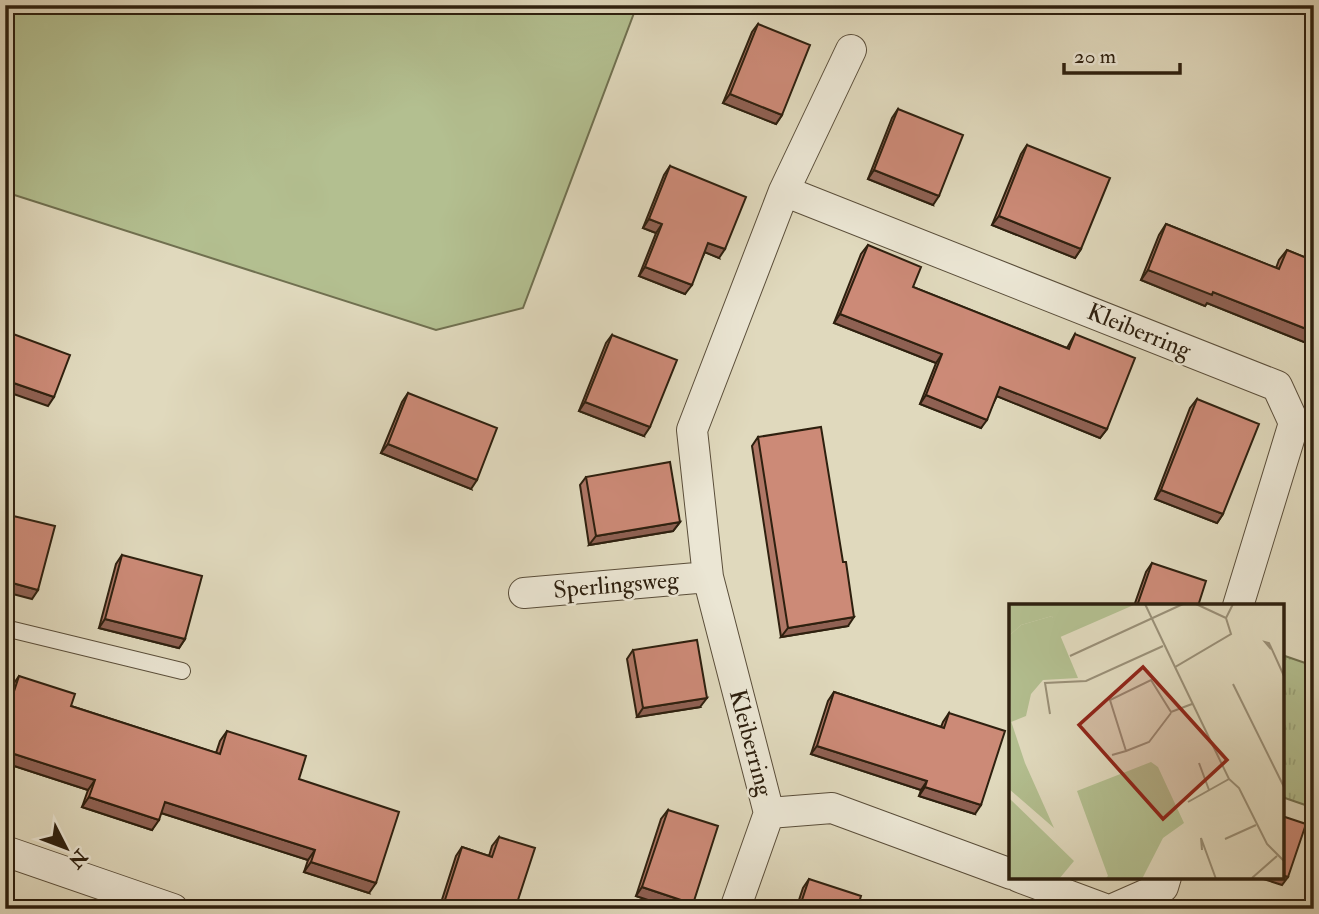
<svg xmlns="http://www.w3.org/2000/svg" width="1319" height="914" font-family="'IM FELL Double Pica',serif">
  <style>
    .grass { fill: #b3bf90; stroke: #707050; stroke-width: 2 }
    .park { fill: url(#park-tufts); stroke: #707050; stroke-width: 2 }
    .lines { fill: none; stroke-linecap: round; stroke-linejoin: round }
    .service-casing { stroke: #5a4e3a; stroke-width: 18 }
    .minor-casing { stroke: #5a4e3a; stroke-width: 32 }
    .service { stroke: #ebe6d4; stroke-width: 16 }
    .minor { stroke: #ebe6d4; stroke-width: 30 }
    .wall { fill: #af7766; stroke: #2e200f; stroke-width: 2 }
    .shaded-wall { fill: #8f6153; stroke: #2e200f; stroke-width: 2 }
    .building { fill: #cc8a77; stroke: #2e200f; stroke-width: 2 }
    .labels { text-anchor: middle; dominant-baseline: central; stroke-width: 5; stroke-linejoin: round; paint-order: stroke }
    .street-label { font-size: 24px; fill: #2e200f; stroke: #ebe6d4 }
    .inset-road { fill: none; stroke: #998f77; stroke-width: 2 }
    .view { fill: #8f2418; fill-opacity: 0.15; stroke: #8f2418; stroke-width: 3.5 }
    .inset-edge { fill: none; stroke: #2e200f; stroke-width: 3.5 }
  </style>
  <defs>
    <pattern id="park-tufts" width="24" height="20" patternUnits="userSpaceOnUse" patternTransform="scale(1.75)"><rect width="24" height="20" fill="#b3bf90"/><path d="M3 7l-1-3M5 7V3M7 7l1-3M15 17l-1-3M17 17v-4M19 17l1-3" fill="none" stroke="#9aa47b"/></pattern>
  </defs>
  <rect width="100%" height="100%" fill="#e0d9bd"/>
  <filter id="stains"><feTurbulence type="fractalNoise" baseFrequency=".00286" numOctaves="4"/><feColorMatrix values="0 0 0 0 .2 0 0 0 0 .09 0 0 0 0 .02 0 0 0 .5 -.17"/></filter>
  <radialGradient id="worn" r=".72"><stop offset=".6" stop-color="#630" stop-opacity="0"/><stop offset="1" stop-color="#630" stop-opacity=".3"/></radialGradient>
  <!-- grass -->
  <path class="grass" d="M 5,5 L 637,5 L 523,308 L 436,330 L 5,192 Z"/>
  <!-- park -->
  <path class="park" d="M 1282,655 L 1314,666 L 1314,808 L 1282,797 Z"/>
  <g class="lines">
    <defs>
      <path id="service" d="M 5,628 L 182,671"/>
      <path id="minor" d="M 851,50 L 784,191 L 1277,386 L 1294,423 L 1238,606
        M 524,593 L 708,577
        M 769,813 L 708,577 L 692,430 L 784,191
        M 5,851 L 173,909
        M 1019,877 L 1105,909
        M 735,909 L 769,813 L 832,808 L 1011,874
        M 1113,909 L 1163,887 L 1166,877"/>
    </defs>
    <!-- service casing -->
    <use href="#service" class="service-casing"/>
    <!-- minor casing -->
    <use href="#minor" class="minor-casing"/>
    <!-- service -->
    <use href="#service" class="service"/>
    <!-- minor -->
    <use href="#minor" class="minor"/>
  </g>
  <!-- wall -->
  <path class="wall" d="M 758,24 L 782,115 L 776,124 L 723,103 L 752,32 Z
    M 898,109 L 933,205 L 868,179 L 892,118 Z
    M 1027,145 L 1081,249 L 1075,258 L 992,225 L 1021,154 Z
    M 670,166 L 719,258 L 705,252 L 685,294 L 639,276 L 656,233 L 643,228 L 664,175 Z
    M 1166,224 L 1276,268 L 1279,260 L 1287,250 L 1314,261 L 1314,346 L 1207,303 L 1205,306 L 1141,280 L 1159,235 Z
    M 868,245 L 913,287 L 1067,348 L 1075,334 L 1107,429 L 1100,438 L 997,396 L 981,428 L 920,404 L 936,363 L 834,323 L 861,254 Z
    M 612,335 L 644,436 L 579,411 L 606,343 Z
    M 408,393 L 471,489 L 381,453 L 402,402 Z
    M 1197,399 L 1223,514 L 1217,523 L 1155,499 L 1190,408 Z
    M 758,437 L 848,626 L 781,637 L 752,446 Z
    M 586,477 L 680,522 L 673,531 L 589,545 L 580,485 Z
    M 122,555 L 185,639 L 179,648 L 99,628 L 116,564 Z
    M 1152,563 L 1198,606 L 1134,606 L 1146,572 Z
    M 633,650 L 700,707 L 637,717 L 627,659 Z
    M 19,676 L 71,706 L 216,753 L 220,741 L 227,731 L 299,779 L 369,893 L 304,872 L 308,860 L 161,813 L 152,830 L 82,807 L 88,790 L 5,763 L 5,707 L 12,686 Z
    M 834,692 L 941,727 L 943,722 L 949,713 L 975,814 L 919,796 L 921,790 L 811,754 L 828,701 Z
    M 668,810 L 693,904 L 690,909 L 675,909 L 636,896 L 661,819 Z
    M 499,837 L 515,909 L 439,909 L 456,856 L 462,847 L 489,856 L 492,846 Z
    M 809,879 L 857,909 L 796,909 L 803,888 Z"/>
  <!-- shaded-wall -->
  <path class="shaded-wall" d="M 730,94 L 782,115 L 776,124 L 723,103 Z
    M 874,170 L 939,196 L 933,205 L 868,179 Z
    M 999,216 L 1081,249 L 1075,258 L 992,225 Z
    M 649,219 L 662,224 L 656,233 L 643,228 Z
    M 708,243 L 725,249 L 719,258 L 702,251 Z
    M 645,267 L 692,285 L 685,294 L 639,276 Z
    M 1148,270 L 1213,292 L 1314,332 L 1314,346 L 1207,303 L 1205,306 L 1141,280 Z
    M 840,314 L 942,354 L 936,363 L 834,323 Z
    M 5,380 L 54,397 L 48,406 L 5,391 Z
    M 1000,387 L 1107,429 L 1100,438 L 994,395 Z
    M 926,395 L 987,420 L 981,428 L 920,404 Z
    M 585,402 L 650,427 L 644,436 L 579,411 Z
    M 388,444 L 477,480 L 471,489 L 381,453 Z
    M 1161,490 L 1223,514 L 1217,523 L 1155,499 Z
    M 680,522 L 673,531 L 589,545 L 596,536 Z
    M 5,581 L 38,590 L 32,599 L 5,592 Z
    M 854,617 L 848,626 L 781,637 L 788,628 Z
    M 105,619 L 185,639 L 179,648 L 99,628 Z
    M 707,698 L 700,707 L 637,717 L 643,708 Z
    M 817,746 L 927,781 L 921,790 L 811,754 Z
    M 5,751 L 95,780 L 88,790 L 5,763 Z
    M 925,787 L 981,805 L 975,814 L 919,796 Z
    M 89,797 L 159,820 L 152,830 L 82,807 Z
    M 165,802 L 315,850 L 308,860 L 158,812 Z
    M 311,862 L 376,883 L 369,893 L 304,872 Z
    M 1282,875 L 1288,877 L 1282,885 L 1257,877 L 1282,877 Z
    M 642,887 L 693,904 L 690,909 L 675,909 L 636,896 Z"/>
  <!-- building -->
  <path class="building" d="M 758,24 L 810,45 L 782,115 L 730,94 Z
    M 898,109 L 963,135 L 939,196 L 874,170 Z
    M 1027,145 L 1110,178 L 1081,249 L 999,216 Z
    M 670,166 L 746,197 L 725,249 L 708,243 L 692,285 L 645,267 L 662,224 L 649,219 Z
    M 1166,224 L 1279,269 L 1287,250 L 1314,261 L 1314,332 L 1213,292 L 1212,295 L 1148,270 Z
    M 868,245 L 921,267 L 913,287 L 1069,349 L 1075,334 L 1135,358 L 1107,429 L 1000,387 L 987,420 L 926,395 L 942,354 L 840,314 Z
    M 5,331 L 70,355 L 54,397 L 5,380 Z
    M 612,335 L 677,360 L 650,427 L 585,402 Z
    M 408,393 L 497,428 L 477,480 L 388,444 Z
    M 1197,399 L 1259,424 L 1223,514 L 1161,490 Z
    M 821,427 L 843,562 L 846,562 L 854,617 L 788,628 L 758,437 Z
    M 670,462 L 680,522 L 596,536 L 586,477 Z
    M 5,514 L 55,526 L 38,590 L 5,581 Z
    M 122,555 L 202,576 L 185,639 L 105,619 Z
    M 1152,563 L 1206,581 L 1198,606 L 1137,606 Z
    M 697,640 L 707,698 L 643,708 L 633,650 Z
    M 19,676 L 75,694 L 71,706 L 220,754 L 227,731 L 306,756 L 299,779 L 399,812 L 376,883 L 311,862 L 315,850 L 165,802 L 159,820 L 89,797 L 95,780 L 5,751 L 5,719 Z
    M 834,692 L 944,728 L 949,713 L 1005,731 L 981,805 L 925,787 L 927,781 L 817,746 Z
    M 668,810 L 718,826 L 693,904 L 642,887 Z
    M 1282,816 L 1306,824 L 1288,877 L 1282,875 Z
    M 499,837 L 535,848 L 515,909 L 450,909 L 443,906 L 462,847 L 492,857 Z
    M 809,879 L 861,896 L 857,909 L 799,909 Z"/>
  <g class="labels">
    <!-- street labels -->
    <g class="street-label">
      <text transform="translate(1139 331) rotate(22)">Kleiberring</text>
      <text transform="translate(616 585) rotate(-5)">Sperlingsweg</text>
      <text transform="translate(751 743) rotate(75)">Kleiberring</text>
    </g>
  </g>
  <!-- overview -->
  <g transform="translate(1009 604)">
    <rect width="275" height="275" fill="#e0d9bd"/>
    <path d="M 0,0 L 127,0 L 49,34 L 43,12 L 12,21 L 0,32 ZM 0,111 L 16,159 L 45,224 L 0,185 ZM 142,158 L 149,163 L 175,219 L 154,234 L 133,275 L 96,275 L 99,272 L 68,187 ZM 0,194 L 65,257 L 50,275 L 0,275 Z" fill="#b3bf90"/>
    <path d="M 43,12 L 69,74 L 34,76 L 22,90 L 17,112 L 2,118 L 0,32 L 12,21 Z" fill="#b3bf90"/>
    <path class="inset-road" d="M 136,0 L 166,63 L 222,30 L 217,14 L 224,0M 187,0 L 217,14M 262,45 L 256,38 L 260,39 L 275,72M 61,52 L 174,0M 166,63 L 220,175 L 230,184 L 258,240 L 275,257M 224,80 L 275,183M 41,110 L 36,79 L 77,77 L 154,42M 117,147 L 140,138 L 162,109M 103,151 L 117,147 L 101,96 L 142,76 L 162,108 L 183,100M 190,159 L 200,186M 179,198 L 220,175M 216,235 L 247,221M 193,246 L 192,234 L 207,275M 243,274 L 268,252"/>
    <path class="view" d="M 134,63 L 218,156 L 154,215 L 70,121 Z"/>
    <rect width="275" height="275" class="inset-edge"/>
  </g>
  <!-- margin -->
  <rect width="1319" height="914" fill="none" stroke="#e0d9bd" stroke-width="28"/>
  <rect x="7" y="7" width="1305" height="900" fill="none" stroke="#2e200f" stroke-width="3.5"/>
  <rect x="14" y="14" width="1291" height="886" fill="none" stroke="#2e200f" stroke-width="2"/>
  <!-- north arrow -->
  <g transform="translate(66 848) rotate(132)" stroke="#ebe6d4" stroke-width="5" paint-order="stroke">
  <path d="M0-5L12 26L0 18L-12 26Z" fill="#2e200f"/>
  <text y="-10" font-size="19" font-weight="bold" text-anchor="middle" fill="#2e200f">N</text>
  </g>
  <!-- scale -->
  <path d="M1064 63v10h116v-10" fill="none" stroke="#2e200f" stroke-width="3.5"/>
  <text x="1074" y="63" font-size="21" fill="#2e200f" stroke="#ebe6d4" stroke-width="5" paint-order="stroke">20 m</text>
  <rect width="100%" height="100%" filter="url(#stains)"/>
  <rect width="100%" height="100%" fill="url(#worn)"/>
</svg>
